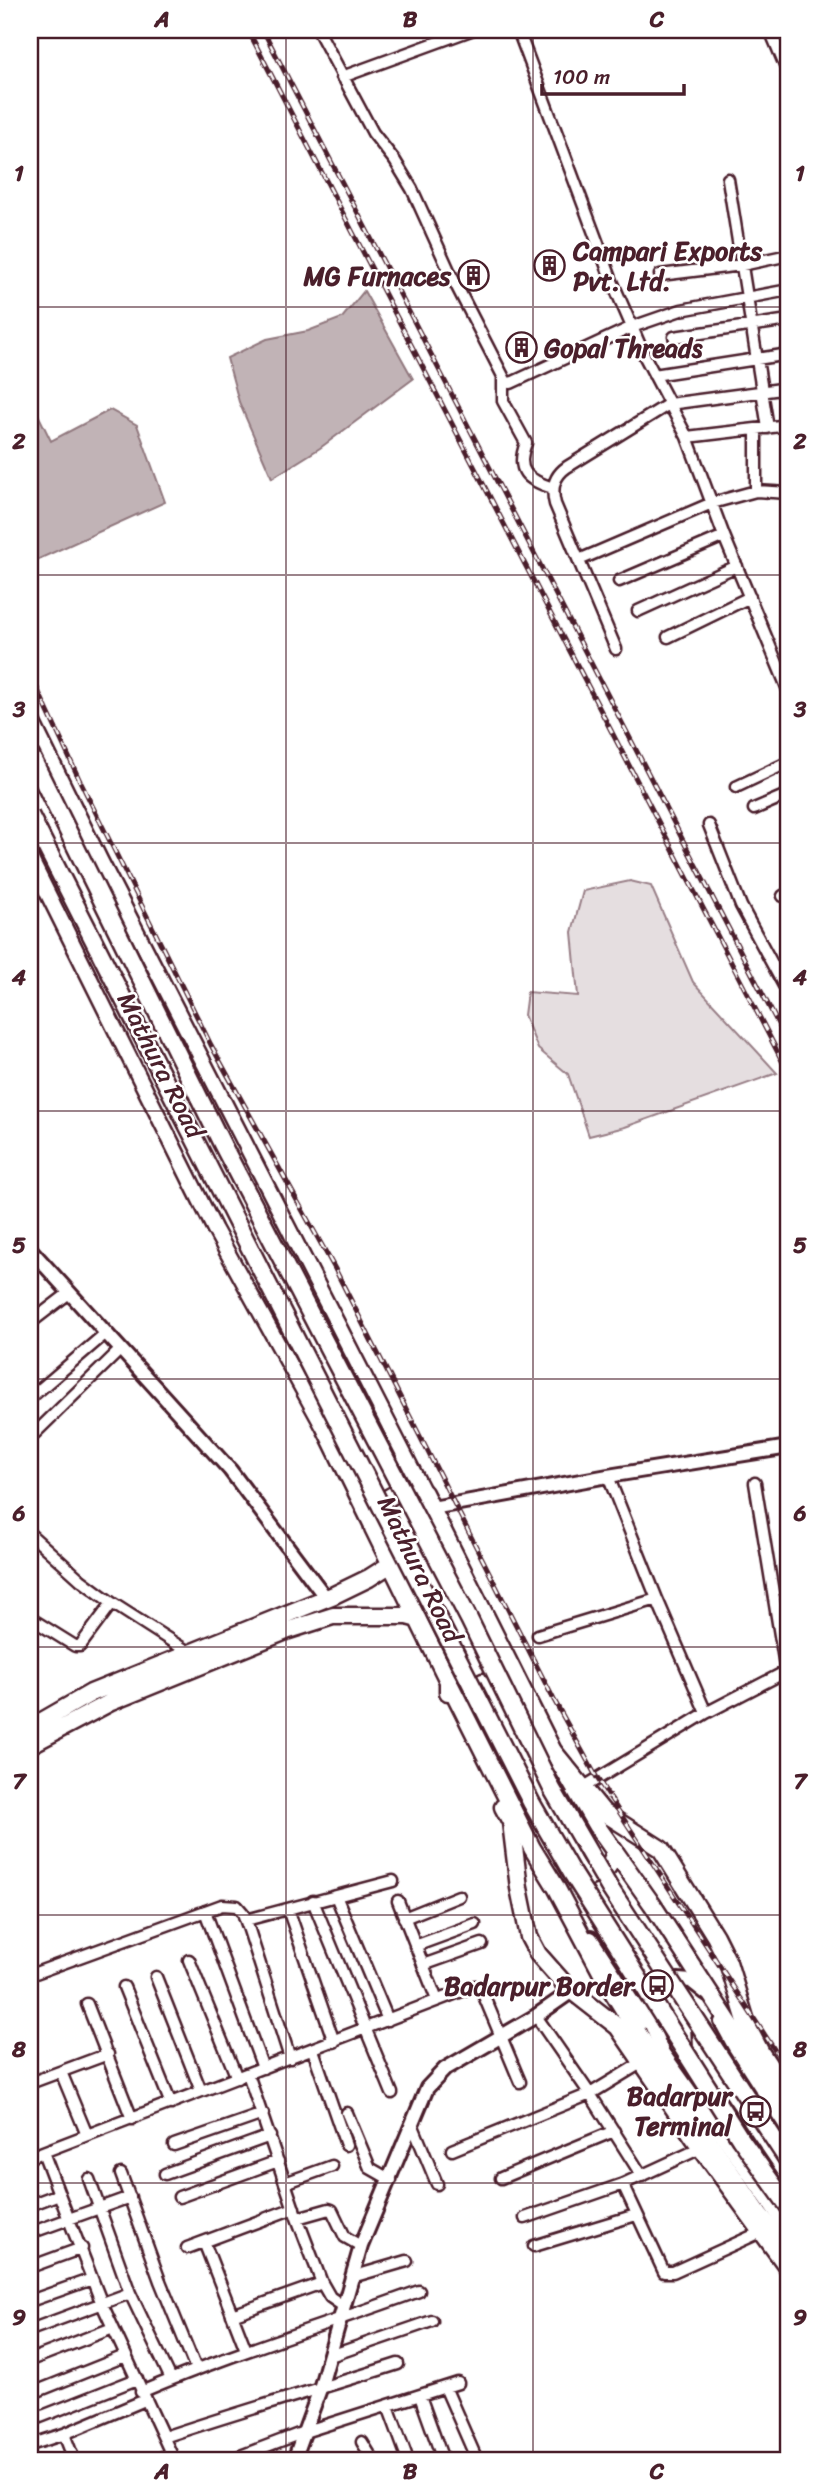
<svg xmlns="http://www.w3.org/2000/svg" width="819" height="2490" font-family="Sriracha,sans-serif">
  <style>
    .green { fill: #e5dee0; stroke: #987e86; stroke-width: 2 }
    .water { fill: #c1b3b6; stroke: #91787e; stroke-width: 2 }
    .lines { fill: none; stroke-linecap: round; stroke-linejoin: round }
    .minor-casing { stroke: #4a1f2b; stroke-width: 15 }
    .tertiary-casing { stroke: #4a1f2b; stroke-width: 18 }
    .secondary-casing { stroke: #4a1f2b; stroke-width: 19 }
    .primary-casing { stroke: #4a1f2b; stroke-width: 21 }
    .trunk-casing { stroke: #4a1f2b; stroke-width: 21 }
    .minor { stroke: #fff; stroke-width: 10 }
    .tertiary { stroke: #fff; stroke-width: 12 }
    .secondary { stroke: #fff; stroke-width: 14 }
    .primary { stroke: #fff; stroke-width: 16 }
    .trunk { stroke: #fff; stroke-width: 16 }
    .rail-casing { stroke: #4a1f2b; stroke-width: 5 }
    .rail { stroke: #fff; stroke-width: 2.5; stroke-dasharray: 8; stroke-linecap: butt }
    .trunk-bridge-casing { stroke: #4a1f2b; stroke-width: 21; stroke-linecap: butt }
    .trunk-bridge { stroke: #fff; stroke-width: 16 }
    .grid { fill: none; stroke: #4a1f2b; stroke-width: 2; stroke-opacity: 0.55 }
    .labels { text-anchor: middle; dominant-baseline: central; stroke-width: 5; stroke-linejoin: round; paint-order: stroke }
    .poi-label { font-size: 26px; font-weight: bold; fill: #4a1f2b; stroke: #fff; text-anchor: end }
    .street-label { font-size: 26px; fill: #4a1f2b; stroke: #fff }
    .neatline { fill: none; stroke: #4a1f2b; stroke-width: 2.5 }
    .grid-label { font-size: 23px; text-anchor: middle; font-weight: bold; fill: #4a1f2b }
  </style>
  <rect width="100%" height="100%" fill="#fff"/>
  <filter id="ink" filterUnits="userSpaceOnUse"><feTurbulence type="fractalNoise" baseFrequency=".0143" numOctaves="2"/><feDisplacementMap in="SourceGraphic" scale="14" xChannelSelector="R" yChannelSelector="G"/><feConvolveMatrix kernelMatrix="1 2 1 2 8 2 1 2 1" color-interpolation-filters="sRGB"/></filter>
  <g filter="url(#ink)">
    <!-- green -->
    <path class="green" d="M 630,881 L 651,886 L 693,982 L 777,1073 L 625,1127 L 589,1136 L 568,1074 L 538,1049 L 524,1015 L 527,992 L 578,996 L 572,932 L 583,891 Z"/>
    <!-- water -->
    <path class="water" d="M 364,291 L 413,379 L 320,448 L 272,478 L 239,402 L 227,358 L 267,339 L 308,331 L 342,318 Z
      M 30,398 L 51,441 L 110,410 L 137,425 L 165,502 L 30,563 Z"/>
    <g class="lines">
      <defs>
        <path id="minor" d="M 318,30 L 373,133 L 395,161 L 412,189 L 452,277 L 506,382 L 511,383 L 632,327 L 681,310 L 789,290
          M 518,30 L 612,281 L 645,357 L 687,437 L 789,425
          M 770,30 L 789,75
          M 342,77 L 471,30
          M 728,179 L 768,428
          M 786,190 L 789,215
          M 660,275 L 742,265 L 789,255
          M 674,337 L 789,320
          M 654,375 L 789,354
          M 503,379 L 503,401 L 526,443 C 515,471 527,480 553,488
          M 787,425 L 789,445
          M 756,429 L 756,491
          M 687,437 L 724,536 L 789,692
          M 579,560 L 712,503 L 756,491 L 789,493
          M 619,581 L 724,536
          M 638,611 L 737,566
          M 668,637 L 750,597
          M 616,649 L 555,504 C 551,488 554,476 567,467 L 669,404 L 789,388
          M 736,787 L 789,762
          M 754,809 L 789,794
          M 709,825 L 741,906 L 789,995
          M 783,896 L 789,893
          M 30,1323 L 69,1293
          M 30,1398 L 106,1333
          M 30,1438 L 120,1350
          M 608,1476 L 657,1599 L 706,1713
          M 755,1483 L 789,1690
          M 30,1534 L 81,1580 L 112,1603 L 190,1653
          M 30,1618 L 75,1646 L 80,1646 L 112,1603
          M 538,1635 L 657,1599
          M 584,1787 L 706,1713 L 785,1672
          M 336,1896 L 388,2020
          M 313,1901 L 392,2093
          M 398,1901 L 437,2000
          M 288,1909 L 334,2042
          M 205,1911 L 263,2068
          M 404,1918 L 459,1896
          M 246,1920 L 393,1881
          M 415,1946 L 475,1924
          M 189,1960 L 237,2078
          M 423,1965 L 482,1944
          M 30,1975 L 222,1905 L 237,1906 L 243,1913 L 249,1930 L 290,2058
          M 156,1977 L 201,2091
          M 124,1987 L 171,2104
          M 87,2004 L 132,2119
          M 536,2016 L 590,2094 L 642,2176
          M 313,2050 L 346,2145
          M 61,2072 L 87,2135
          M 248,2074 L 297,2218 L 322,2283 L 330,2297 L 343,2306
          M 30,2083 L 108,2054
          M 347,2113 L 370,2168 L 391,2180
          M 413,2126 L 437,2184
          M 174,2145 L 263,2114
          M 452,2150 L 590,2094 L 641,2063
          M 43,2152 L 59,2194
          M 30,2157 L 475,1986 L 481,1989 L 484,1996 L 520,2082
          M 121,2174 L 160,2281 L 196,2369
          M 165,2174 L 270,2136
          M 501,2178 L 614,2131
          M 89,2179 L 130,2293 L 171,2379
          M 285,2183 L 332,2166
          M 623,2184 L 664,2272 L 673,2272 L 761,2232
          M 179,2197 L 278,2161
          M 30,2205 L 59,2194 L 102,2304 L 174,2460
          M 297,2218 L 329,2209 L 332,2210 L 345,2237 L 361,2246
          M 525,2218 L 623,2184 L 701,2148
          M 30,2233 L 130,2197
          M 204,2242 L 246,2350
          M 534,2246 L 636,2215
          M 187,2248 L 294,2208
          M 30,2267 L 82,2248
          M 352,2277 L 407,2261
          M 30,2301 L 92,2279
          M 232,2315 L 322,2283
          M 30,2330 L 130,2293
          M 330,2356 L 432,2321
          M 30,2360 L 113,2328
          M 445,2387 L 477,2460
          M 141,2392 C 232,2353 326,2325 419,2291
          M 30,2394 L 125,2356
          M 420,2396 L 443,2460
          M 388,2406 L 408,2460
          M 30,2421 L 137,2379
          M 64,2434 L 74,2460
          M 164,2437 C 241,2411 320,2389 398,2364
          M 362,2442 L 373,2460
          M 30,2445 L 64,2434 L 145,2400
          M 156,2460 L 171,2454
          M 230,2460 L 304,2432 L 458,2383"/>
        <path id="tertiary" d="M 30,1249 L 230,1470 L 326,1598
          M 432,1508 L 608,1476 L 789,1447
          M 591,1938 L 646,2022
          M 706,1993 L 691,1981 L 678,1980 L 659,1988 L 652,1994 L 648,2002 L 647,2015 L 663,2053 L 789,2231
          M 721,2022 L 734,2046 L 789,2131
          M 699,2025 L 700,2047 L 789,2178
          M 294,2460 L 320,2389 L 361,2246 L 427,2088 L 445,2069 L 536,2016 L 572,1991"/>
        <path id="secondary" d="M 30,717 L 100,860 L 424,1493
          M 30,858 L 215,1230 L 323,1426 L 373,1528"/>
        <path id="primary" d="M 483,1682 C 507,1723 531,1763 550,1806 C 561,1830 566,1860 585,1878 C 602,1875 610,1869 615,1852
          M 448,1692 L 448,1681 L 373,1528 C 379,1498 393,1488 424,1493 L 553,1751 L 603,1812 L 661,1849 L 715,1936 L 728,1962 L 748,2028 L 761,2053 L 789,2096
          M 30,1728 L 91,1693 L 334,1595 L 369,1578 L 391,1564
          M 30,1745 L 111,1702 L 286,1631 L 333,1616 L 407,1616 L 418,1619
          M 503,1807 L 511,1822 L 519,1888 L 529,1937 L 538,1954 L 568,1988 L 618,2027 L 701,2148 L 789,2269"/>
        <path id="trunk" d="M 448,1681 L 532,1848 L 556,1887 L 606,1981 L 667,2080 L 760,2215 L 789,2248
          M 553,1751 L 596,1825 L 652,1904 L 789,2115"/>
      </defs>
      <!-- minor casing -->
      <use href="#minor" class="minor-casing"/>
      <!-- tertiary casing -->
      <use href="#tertiary" class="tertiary-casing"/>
      <!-- secondary casing -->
      <use href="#secondary" class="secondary-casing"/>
      <!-- primary casing -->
      <use href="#primary" class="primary-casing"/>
      <!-- trunk casing -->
      <use href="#trunk" class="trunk-casing"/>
      <!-- minor -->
      <use href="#minor" class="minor"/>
      <!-- tertiary -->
      <use href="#tertiary" class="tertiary"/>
      <!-- secondary -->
      <use href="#secondary" class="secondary"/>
      <!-- primary -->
      <use href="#primary" class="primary"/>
      <!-- trunk -->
      <use href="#trunk" class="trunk"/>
      <defs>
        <path id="rail" d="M 248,30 L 789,1074
          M 263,30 L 789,1045
          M 30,673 L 80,781 L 211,1045 L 335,1269 L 554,1700 L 597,1778 L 789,2072"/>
      </defs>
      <!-- rail casing -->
      <use href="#rail" class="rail-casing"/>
      <!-- rail -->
      <use href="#rail" class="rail"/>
      <defs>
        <path id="trunk-bridge" d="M 30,754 L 222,1144 L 469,1619 L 552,1789 L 609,1887 L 789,2162
          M 30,815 L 531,1802 L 573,1875 L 740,2138 L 789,2207"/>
      </defs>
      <!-- trunk-bridge casing -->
      <use href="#trunk-bridge" class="trunk-bridge-casing"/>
      <!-- trunk-bridge -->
      <use href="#trunk-bridge" class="trunk-bridge"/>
    </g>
  </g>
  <!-- grid -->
  <path class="grid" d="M 286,30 L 286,2460M 533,30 L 533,2460M 30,307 L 789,307M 30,575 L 789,575M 30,843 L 789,843M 30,1111 L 789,1111M 30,1379 L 789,1379M 30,1647 L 789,1647M 30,1915 L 789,1915M 30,2183 L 789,2183"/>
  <!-- icons -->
  <defs>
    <symbol id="building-ring" viewBox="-11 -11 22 22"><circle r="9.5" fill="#fff" stroke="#4a1f2b" stroke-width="1.5"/><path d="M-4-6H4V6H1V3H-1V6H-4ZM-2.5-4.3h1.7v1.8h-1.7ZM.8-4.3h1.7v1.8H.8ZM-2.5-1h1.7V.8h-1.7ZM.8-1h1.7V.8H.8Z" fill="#4a1f2b"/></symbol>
    <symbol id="bus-ring" viewBox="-11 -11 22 22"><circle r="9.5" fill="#fff" stroke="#4a1f2b" stroke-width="1.5"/><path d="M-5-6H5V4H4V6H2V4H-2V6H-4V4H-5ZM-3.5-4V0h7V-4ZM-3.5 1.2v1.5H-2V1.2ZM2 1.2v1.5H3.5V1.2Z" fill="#4a1f2b"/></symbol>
  </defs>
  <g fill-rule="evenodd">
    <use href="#building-ring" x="532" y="248" width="35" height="35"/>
    <use href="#building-ring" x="456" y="258" width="35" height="35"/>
    <use href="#building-ring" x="504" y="330" width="35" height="35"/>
    <use href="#bus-ring" x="640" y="1968" width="35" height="35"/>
    <use href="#bus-ring" x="738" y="2094" width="35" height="35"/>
  </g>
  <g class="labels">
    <!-- poi labels -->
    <g class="poi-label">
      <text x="573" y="251" text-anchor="start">Campari Exports<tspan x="573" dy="30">Pvt. Ltd.</tspan></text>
      <text x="451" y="276">MG Furnaces</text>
      <text x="544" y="348" text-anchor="start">Gopal Threads</text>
      <text x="634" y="1986">Badarpur Border</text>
      <text x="732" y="2096">Badarpur<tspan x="732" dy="30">Terminal</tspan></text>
    </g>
    <!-- street labels -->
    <g class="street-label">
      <text transform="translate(161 1065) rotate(63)">Mathura Road</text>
      <text transform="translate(420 1569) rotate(64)">Mathura Road</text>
    </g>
  </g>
  <!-- margin -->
  <rect width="819" height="2490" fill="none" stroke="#fff" stroke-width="77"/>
  <!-- scale -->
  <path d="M542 84v10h142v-10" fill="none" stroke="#4a1f2b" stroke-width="3.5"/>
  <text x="553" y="84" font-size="21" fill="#4a1f2b" stroke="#ffffff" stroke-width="5" paint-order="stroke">100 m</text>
  <rect x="38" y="38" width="742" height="2414" class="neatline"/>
  <g class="grid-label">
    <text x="162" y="27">A</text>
    <text x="410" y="27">B</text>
    <text x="657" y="27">C</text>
    <text x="19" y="181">1</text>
    <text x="800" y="181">1</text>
    <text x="19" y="449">2</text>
    <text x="800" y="449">2</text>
    <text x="19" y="717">3</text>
    <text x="800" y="717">3</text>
    <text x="19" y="985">4</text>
    <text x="800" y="985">4</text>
    <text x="19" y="1253">5</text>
    <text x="800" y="1253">5</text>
    <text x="19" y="1521">6</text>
    <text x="800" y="1521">6</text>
    <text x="19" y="1789">7</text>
    <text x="800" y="1789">7</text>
    <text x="19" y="2057">8</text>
    <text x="800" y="2057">8</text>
    <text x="19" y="2325">9</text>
    <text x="800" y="2325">9</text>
    <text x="162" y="2479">A</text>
    <text x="410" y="2479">B</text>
    <text x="657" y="2479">C</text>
  </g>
</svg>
